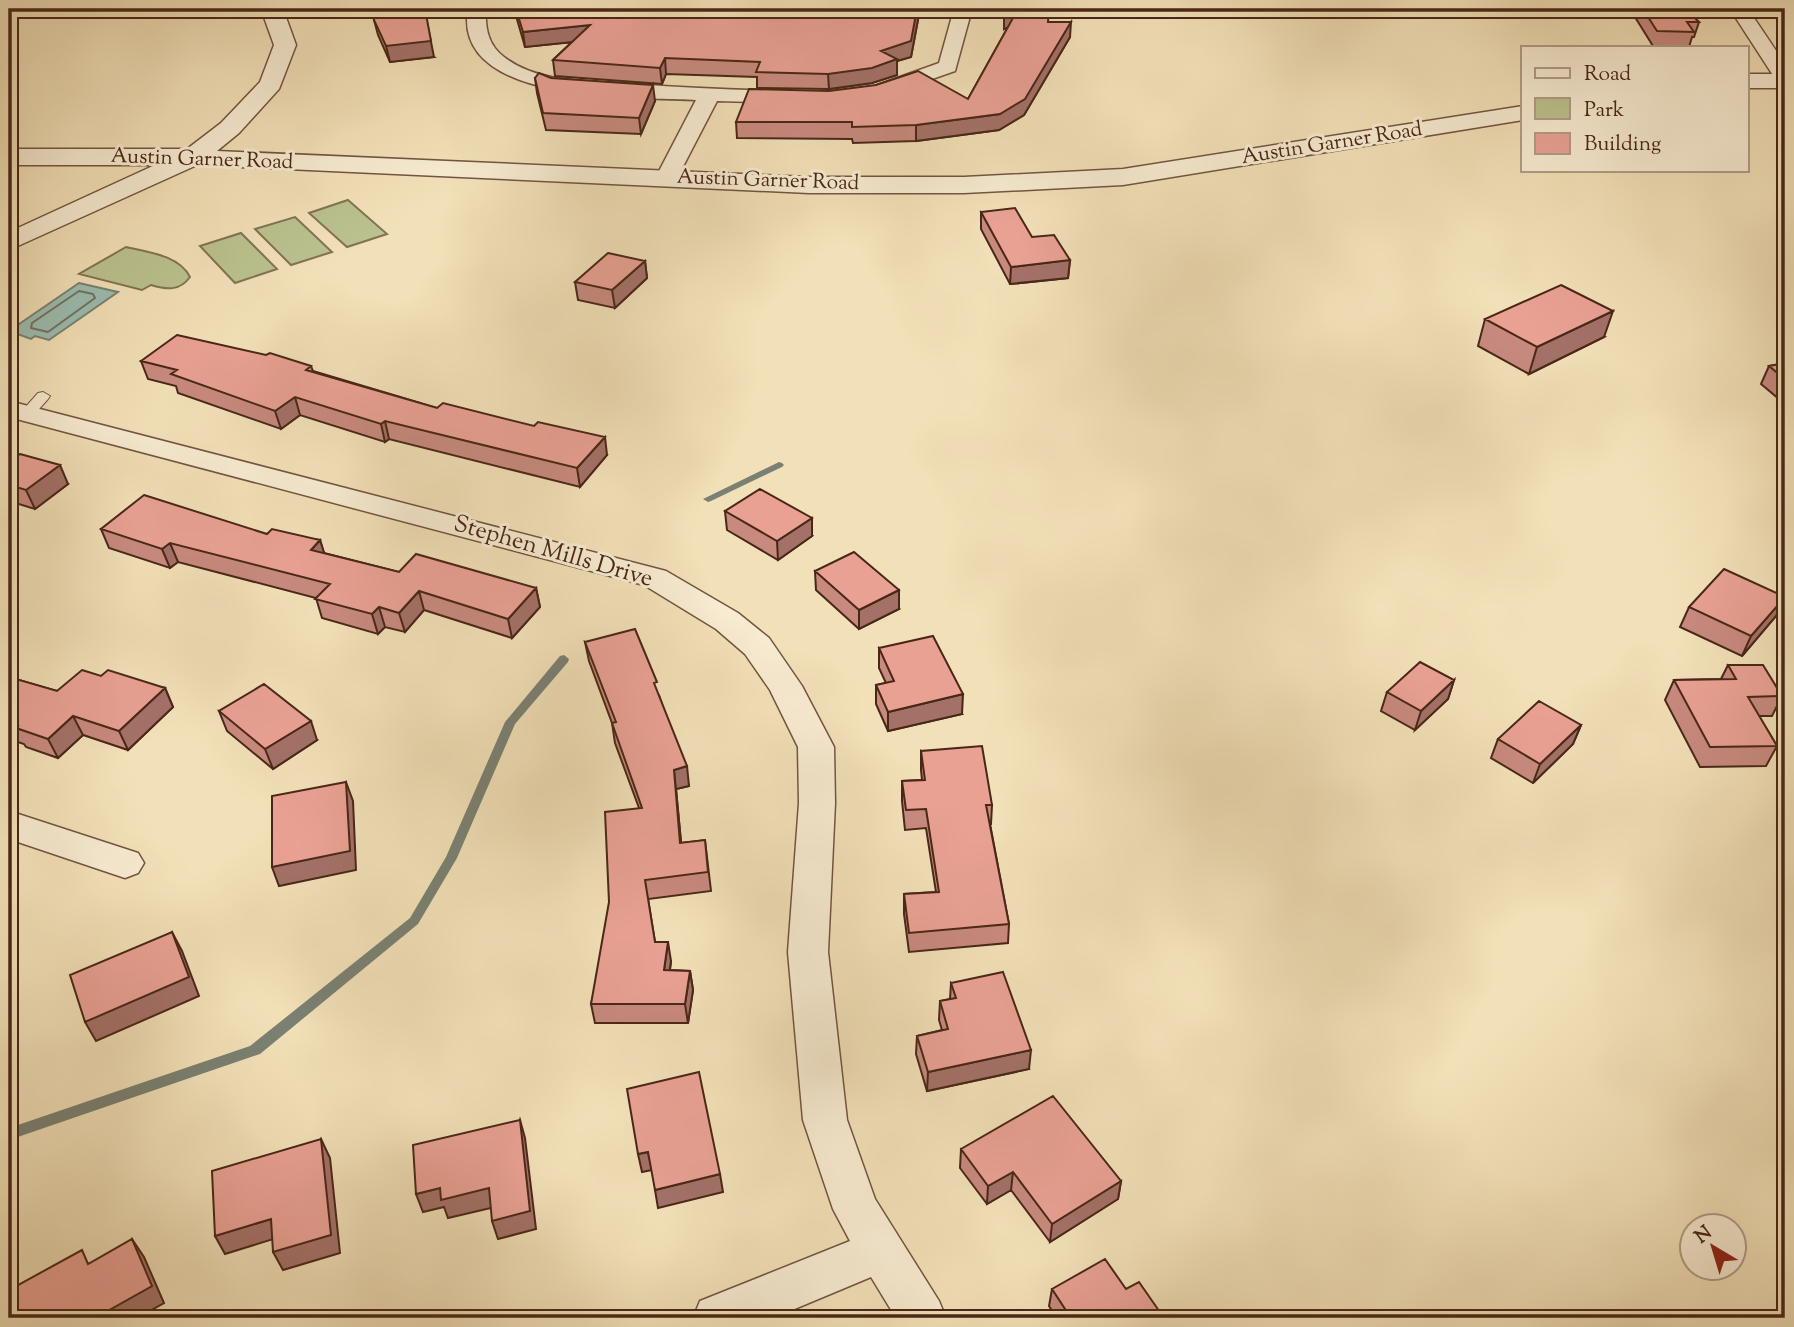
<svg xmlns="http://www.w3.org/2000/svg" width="1794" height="1327" font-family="'Sorts Mill Goudy',serif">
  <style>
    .green { fill: #bac28f; stroke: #827453; stroke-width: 2 }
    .water { fill: #9bbdb0; stroke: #7a8173; stroke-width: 2 }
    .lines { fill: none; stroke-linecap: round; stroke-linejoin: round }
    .shore { stroke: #727264; stroke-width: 2 }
    .stream { fill: #7a8173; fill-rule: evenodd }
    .service-casing { stroke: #73553f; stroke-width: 2 }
    .minor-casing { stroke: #73553f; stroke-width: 3 }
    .tertiary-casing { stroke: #73553f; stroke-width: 3 }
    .service { fill: #f7ebd1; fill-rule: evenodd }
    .minor { fill: #f7ebd1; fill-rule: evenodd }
    .tertiary { fill: #f7ebd1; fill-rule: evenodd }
    .wall { fill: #c88a7f; stroke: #492717; stroke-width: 2 }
    .shaded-wall { fill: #a37168; stroke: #492717; stroke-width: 2 }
    .building { fill: #e9a194; stroke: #492717; stroke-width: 2 }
    .labels { text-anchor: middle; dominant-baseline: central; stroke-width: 6; stroke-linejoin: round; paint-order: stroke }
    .far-street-label { font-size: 21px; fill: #492717; stroke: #f7ebd1 }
    .street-label { font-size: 24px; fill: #492717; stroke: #f7ebd1 }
  </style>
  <rect width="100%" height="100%" fill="#f2e0b8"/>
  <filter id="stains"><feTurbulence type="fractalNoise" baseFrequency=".00286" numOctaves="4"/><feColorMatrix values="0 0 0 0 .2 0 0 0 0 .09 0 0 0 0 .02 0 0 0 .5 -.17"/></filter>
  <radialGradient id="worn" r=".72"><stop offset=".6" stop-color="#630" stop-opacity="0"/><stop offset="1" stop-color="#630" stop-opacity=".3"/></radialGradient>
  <!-- green -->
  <path class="green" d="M 348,200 L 387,234 L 347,247 L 309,213 Z
    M 295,217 L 332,252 L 291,265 L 255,229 Z
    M 241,233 L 277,269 L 235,283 L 200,246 Z
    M 126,247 C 147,252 179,255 190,277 C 180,291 167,290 151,285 L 142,290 L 79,274 Z"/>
  <!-- water -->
  <path class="water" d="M 79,283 L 118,292 L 49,340 L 35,336 L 31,339 L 9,331 Z"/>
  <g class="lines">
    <!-- shore -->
    <path class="shore" d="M 79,291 L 93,294 L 95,298 L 48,332 L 31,328 L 32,323 Z"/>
    <!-- stream -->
    <path class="stream" d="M 779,462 L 782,463 L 784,465 L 782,467 L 711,501 L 708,502 L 703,499 Z
      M 564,655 L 569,659 L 568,662 L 515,724 L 457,858 L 418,924 L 260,1054 L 9,1140 L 9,1128 L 250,1046 L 410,918 L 446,857 L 505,722 L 560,656 Z"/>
    <defs>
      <path id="service" d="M 43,392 L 50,396 L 48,399 L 32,417 L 22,417 L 20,414 L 22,411 L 38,393 Z"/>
      <path id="minor" d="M 468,9 L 486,9 C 485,28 488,45 504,57 C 539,84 591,81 634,84 C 686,88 738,90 790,91 L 797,93 L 800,97 L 797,101 L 790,103 L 717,101 L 675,182 L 659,182 L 656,177 L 696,100 C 637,97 452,105 468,9 Z
        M 954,9 L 972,9 L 955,71 L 889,94 L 875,94 L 872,90 L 875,86 L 939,63 Z
        M 1730,9 L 1748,9 L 1785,64 L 1785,85 L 1778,83 Z
        M 9,401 L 666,571 L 738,613 L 769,638 L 802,686 L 834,747 L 835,803 L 828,952 L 847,1120 L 875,1199 L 939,1301 L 946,1318 L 896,1318 L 871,1277 L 773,1318 L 693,1318 L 700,1301 L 850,1241 L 833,1209 L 803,1120 L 788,952 L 799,803 L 798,747 L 770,690 L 745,654 L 716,629 L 644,585 L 9,417 Z
        M 9,811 L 138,853 L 144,863 L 138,873 L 125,878 L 9,839 Z"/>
      <path id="tertiary" d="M 261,9 L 283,9 L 296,45 L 279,89 L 239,133 L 217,151 L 809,177 L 964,177 L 1123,169 L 1523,106 L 1523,120 L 1123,185 L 964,193 L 809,193 L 197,165 L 9,250 L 9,232 L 155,165 L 9,165 L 9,149 L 187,149 L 221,123 L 260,82 L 274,45 Z
        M 1747,74 L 1785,74 L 1785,88 L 1747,88 Z"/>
    </defs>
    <!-- service casing -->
    <use href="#service" class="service-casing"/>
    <!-- minor casing -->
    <use href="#minor" class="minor-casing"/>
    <!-- tertiary casing -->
    <use href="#tertiary" class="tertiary-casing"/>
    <!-- service -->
    <use href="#service" class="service"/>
    <!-- minor -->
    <use href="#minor" class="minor"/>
    <!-- tertiary -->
    <use href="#tertiary" class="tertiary"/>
  </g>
  <!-- wall -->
  <path class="wall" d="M 514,9 L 920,9 L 911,57 L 897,61 L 897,75 L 872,83 L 829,89 L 757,88 L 757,77 L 666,74 L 662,84 L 555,76 L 553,60 L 572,42 L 525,47 Z
    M 1005,9 L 1048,22 L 1070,37 L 1024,115 L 999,130 L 916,141 L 853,143 L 852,139 L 737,138 L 736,122 L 968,99 L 1008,27 L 1004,29 Z
    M 1630,9 L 1685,9 L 1699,22 L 1694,37 L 1692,37 L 1689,47 L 1653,46 Z
    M 374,20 L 434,57 L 390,62 L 378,35 Z
    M 535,78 L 551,78 L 655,101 L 641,134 L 546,130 L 537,93 Z
    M 981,212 L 1032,237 L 1070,260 L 1068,278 L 1010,284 L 981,229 Z
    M 645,261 L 647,278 L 615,308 L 578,300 L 575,282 Z
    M 1485,319 L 1604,337 L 1529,374 L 1478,346 Z
    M 141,361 L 311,366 L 313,371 L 437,408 L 607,455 L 580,487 L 389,439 L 385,442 L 300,415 L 281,429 L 178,393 L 176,386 L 148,379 Z
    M 1785,363 L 1785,404 L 1761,384 L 1769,366 Z
    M 9,462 L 68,484 L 35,509 L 9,501 Z
    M 1785,492 L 1785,531 L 1778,507 Z
    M 725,511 L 812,536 L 778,560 L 727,530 Z
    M 101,529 L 267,534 L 320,540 L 324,553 L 399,572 L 536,588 L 540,607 L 512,638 L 424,610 L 405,632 L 385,627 L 378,634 L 322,618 L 316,598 L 178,562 L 170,568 L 109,548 Z
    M 815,571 L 899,609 L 859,629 L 816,590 Z
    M 1689,607 L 1776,616 L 1742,656 L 1680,627 Z
    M 585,642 L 659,695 L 689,786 L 676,789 L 681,843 L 705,840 L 711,891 L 648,899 L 655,942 L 671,961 L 670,970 L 690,971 L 693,990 L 688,1023 L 595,1023 L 591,1004 L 639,808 L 615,743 L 612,723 L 589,661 Z
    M 879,648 L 962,714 L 888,731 L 876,704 L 876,685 L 886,683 L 879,668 Z
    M 1728,665 L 1782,696 L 1772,716 L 1759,716 L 1777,746 L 1766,766 L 1700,767 L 1665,700 L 1674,680 L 1721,679 Z
    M 101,676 L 165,688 L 173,707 L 128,750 L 83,735 L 58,758 L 26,747 L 24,744 L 9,739 L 9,677 L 57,691 Z
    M 1454,680 L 1448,699 L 1415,730 L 1381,711 L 1387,692 Z
    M 219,711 L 317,740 L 273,769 L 227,731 Z
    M 1581,725 L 1573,744 L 1533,783 L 1491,758 L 1498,739 Z
    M 921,751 L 992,805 L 991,824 L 990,824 L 1009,924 L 1008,943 L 909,952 L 904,914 L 904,894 L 936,892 L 926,828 L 905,830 L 902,801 L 902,781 L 922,780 L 921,770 Z
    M 951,983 L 1029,1069 L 927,1091 L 916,1054 L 917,1036 L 942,1030 L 939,1020 L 940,1001 L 950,999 Z
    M 961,1149 L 1121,1181 L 1118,1199 L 1050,1242 L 1011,1190 L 987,1204 L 960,1168 Z
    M 1052,1289 L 1126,1289 L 1164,1318 L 1057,1318 L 1049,1306 Z"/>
  <!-- shaded-wall -->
  <path class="shaded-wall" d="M 917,9 L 920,9 L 911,57 L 897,61 L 897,75 L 872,83 L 829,89 L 828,74 L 881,51 Z
    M 1018,9 L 1017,24 L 1004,29 L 1004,13 Z
    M 426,17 L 434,57 L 390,62 L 386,46 Z
    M 1071,22 L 1070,37 L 1024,115 L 999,130 L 916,141 L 916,125 L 1000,114 Z
    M 590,25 L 592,40 L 525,47 L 523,32 Z
    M 665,58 L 666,74 L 662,84 L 660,68 Z
    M 653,85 L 655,101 L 641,134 L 639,118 Z
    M 1070,260 L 1068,278 L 1010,284 L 1011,267 Z
    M 645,261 L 647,278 L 615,308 L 612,290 Z
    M 1613,311 L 1604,337 L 1529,374 L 1537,347 Z
    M 295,397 L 300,415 L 281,429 L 275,411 Z
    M 385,421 L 389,439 L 385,442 L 381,424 Z
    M 605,437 L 607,455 L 580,487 L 577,468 Z
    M 60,465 L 68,484 L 35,509 L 26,490 Z
    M 812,518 L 812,536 L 778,560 L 777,541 Z
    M 320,540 L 326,559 L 311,550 Z
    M 170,543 L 178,562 L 170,568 L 162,549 Z
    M 9,550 L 15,563 L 9,583 Z
    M 536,588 L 540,607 L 512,638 L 508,619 Z
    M 899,590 L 899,609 L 859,629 L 859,610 Z
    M 419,591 L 424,610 L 405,632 L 399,613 Z
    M 1785,597 L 1776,616 L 1742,656 L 1751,636 Z
    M 379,607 L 385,627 L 378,634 L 372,614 Z
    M 1454,680 L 1448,699 L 1415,730 L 1421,711 Z
    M 165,688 L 173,707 L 128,750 L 119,731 Z
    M 963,694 L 962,714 L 888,731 L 888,712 Z
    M 73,716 L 83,735 L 58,758 L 48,739 Z
    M 311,721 L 317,740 L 273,769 L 265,749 Z
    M 1581,725 L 1573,744 L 1533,783 L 1540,764 Z
    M 687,766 L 689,786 L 676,789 L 683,862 L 674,770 Z
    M 346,782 L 353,801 L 356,870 L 279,886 L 272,867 Z
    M 172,932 L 182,951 L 199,996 L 96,1041 L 85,1022 Z
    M 668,942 L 671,961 L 667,990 L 664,970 Z
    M 690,971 L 693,990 L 688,1023 L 685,1004 Z
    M 1031,1050 L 1029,1069 L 927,1091 L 928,1072 Z
    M 520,1120 L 525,1138 L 536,1229 L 498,1239 L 492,1221 Z
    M 321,1139 L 330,1158 L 340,1253 L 283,1270 L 273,1252 Z
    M 648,1152 L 652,1170 L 642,1172 L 638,1154 Z
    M 1013,1172 L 1011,1190 L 987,1204 L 988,1186 Z
    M 720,1174 L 723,1192 L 658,1208 L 655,1190 Z
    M 1121,1181 L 1118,1199 L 1050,1242 L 1052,1224 Z
    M 440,1188 L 489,1188 L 495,1207 L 448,1218 L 444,1207 L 423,1212 L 416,1194 Z
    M 271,1219 L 280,1237 L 225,1254 L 215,1236 Z
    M 132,1239 L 144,1257 L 164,1303 L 137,1318 L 95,1318 Z"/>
  <!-- building -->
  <path class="building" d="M 373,9 L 425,9 L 431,41 L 386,46 L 374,20 Z
    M 516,9 L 917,9 L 911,41 L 881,51 L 897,59 L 872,68 L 828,74 L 756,72 L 760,62 L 665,58 L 660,68 L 553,60 L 590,25 L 523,32 Z
    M 1005,9 L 1049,9 L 1048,22 L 1071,22 L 1025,99 L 1000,114 L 916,125 L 852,127 L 852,122 L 736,122 L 749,89 L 829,91 L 876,85 L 918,71 L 968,99 L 1018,9 L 1004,13 Z
    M 1643,9 L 1685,9 L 1699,22 L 1687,22 L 1694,32 L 1657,31 Z
    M 539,73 L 551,78 L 653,85 L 639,118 L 543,113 L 535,78 Z
    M 1015,208 L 1032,237 L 1054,235 L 1070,260 L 1011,267 L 981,212 Z
    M 608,253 L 645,261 L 612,290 L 575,282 Z
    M 1561,285 L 1613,311 L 1537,347 L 1485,319 Z
    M 177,335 L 266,355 L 270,353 L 311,366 L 306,370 L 437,408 L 443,403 L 534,426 L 538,422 L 605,437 L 577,468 L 385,421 L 381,424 L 295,397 L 275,411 L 171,374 L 177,370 L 141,361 Z
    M 1785,363 L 1785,379 L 1769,366 Z
    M 20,454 L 60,465 L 26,490 L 9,485 L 9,462 Z
    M 760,489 L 812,518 L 777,541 L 725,511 Z
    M 144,495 L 267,534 L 272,529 L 320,540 L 311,550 L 399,572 L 416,554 L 536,588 L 508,619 L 419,591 L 399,613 L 379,607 L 372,614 L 315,599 L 330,584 L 170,543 L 162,549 L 101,529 Z
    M 854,552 L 899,590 L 859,610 L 815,571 Z
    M 1724,569 L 1785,597 L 1751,636 L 1689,607 Z
    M 635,629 L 657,682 L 654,683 L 687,766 L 674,770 L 680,843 L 705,840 L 708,872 L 645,880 L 655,942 L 668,942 L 664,970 L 690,971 L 685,1004 L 591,1004 L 609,902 L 605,812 L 642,808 L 612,723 L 616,722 L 585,642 Z
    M 933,636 L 963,694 L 888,712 L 876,685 L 894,681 L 879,648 Z
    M 1420,662 L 1454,680 L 1421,711 L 1387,692 Z
    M 1728,665 L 1763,665 L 1782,696 L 1748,697 L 1777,746 L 1710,747 L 1674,680 L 1736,679 Z
    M 82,670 L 101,676 L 108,670 L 165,688 L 119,731 L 73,716 L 48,739 L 16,728 L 18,726 L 9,723 L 9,677 L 57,691 Z
    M 264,684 L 311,721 L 265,749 L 219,711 Z
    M 1539,701 L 1581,725 L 1540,764 L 1498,739 Z
    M 982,746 L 992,805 L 986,805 L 1009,924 L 909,933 L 904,894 L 939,892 L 926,809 L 906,810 L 902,781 L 925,780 L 921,751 Z
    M 346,782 L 350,851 L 272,867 L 272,796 Z
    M 172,932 L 189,977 L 85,1022 L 70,975 Z
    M 1003,972 L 1031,1050 L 928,1072 L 917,1036 L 948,1029 L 940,1001 L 956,998 L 951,983 Z
    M 699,1072 L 720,1174 L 655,1190 L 648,1152 L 638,1154 L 627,1089 Z
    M 1053,1096 L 1121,1181 L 1052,1224 L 1013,1172 L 988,1186 L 961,1149 Z
    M 520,1120 L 530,1211 L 492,1221 L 489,1188 L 441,1200 L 440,1188 L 416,1194 L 413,1145 Z
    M 321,1139 L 331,1235 L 273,1252 L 271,1219 L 215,1236 L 212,1171 Z
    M 132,1239 L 152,1286 L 95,1318 L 9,1318 L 9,1290 L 82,1250 L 88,1264 Z
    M 1105,1259 L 1126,1289 L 1139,1282 L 1164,1318 L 1071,1318 L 1052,1289 Z"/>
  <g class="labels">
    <!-- far-street labels -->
    <g class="far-street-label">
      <text transform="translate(1332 144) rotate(-9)">Austin Garner Road</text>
      <text transform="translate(202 160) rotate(2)">Austin Garner Road</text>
      <text transform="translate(768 181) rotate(2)">Austin Garner Road</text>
    </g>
    <!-- street labels -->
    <g class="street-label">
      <text transform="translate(553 552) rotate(16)">Stephen Mills Drive</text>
    </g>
  </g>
  <!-- margin -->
  <rect width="1794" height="1327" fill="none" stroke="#f2e0b8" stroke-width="35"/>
  <rect x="10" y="10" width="1773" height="1306" fill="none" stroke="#492717" stroke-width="3.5"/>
  <rect x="18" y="18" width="1759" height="1292" fill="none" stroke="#492717" stroke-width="2"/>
  <!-- legend -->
  <rect x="1521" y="46" width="228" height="126" fill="#f7ebd1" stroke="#b19d87" stroke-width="2"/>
  <rect x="1535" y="68" width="35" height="10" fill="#f7ebd1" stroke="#b19d87" stroke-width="2"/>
  <text x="1584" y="80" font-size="21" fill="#492717">Road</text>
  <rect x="1535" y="98" width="35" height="21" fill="#bac28f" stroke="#b19d87" stroke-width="2"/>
  <text x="1584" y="116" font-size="21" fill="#492717">Park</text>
  <rect x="1535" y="133" width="35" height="21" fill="#e9a194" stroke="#b19d87" stroke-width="2"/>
  <text x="1584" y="150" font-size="21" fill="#492717">Building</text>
  <!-- north arrow -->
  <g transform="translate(1713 1247) rotate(322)"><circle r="33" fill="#f7ebd1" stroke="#b19d87" stroke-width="2"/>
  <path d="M0-5L12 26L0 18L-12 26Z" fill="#8f2418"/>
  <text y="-10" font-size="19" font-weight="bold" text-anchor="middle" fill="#492717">N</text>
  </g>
  <rect width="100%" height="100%" filter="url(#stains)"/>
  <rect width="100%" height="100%" fill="url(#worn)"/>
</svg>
